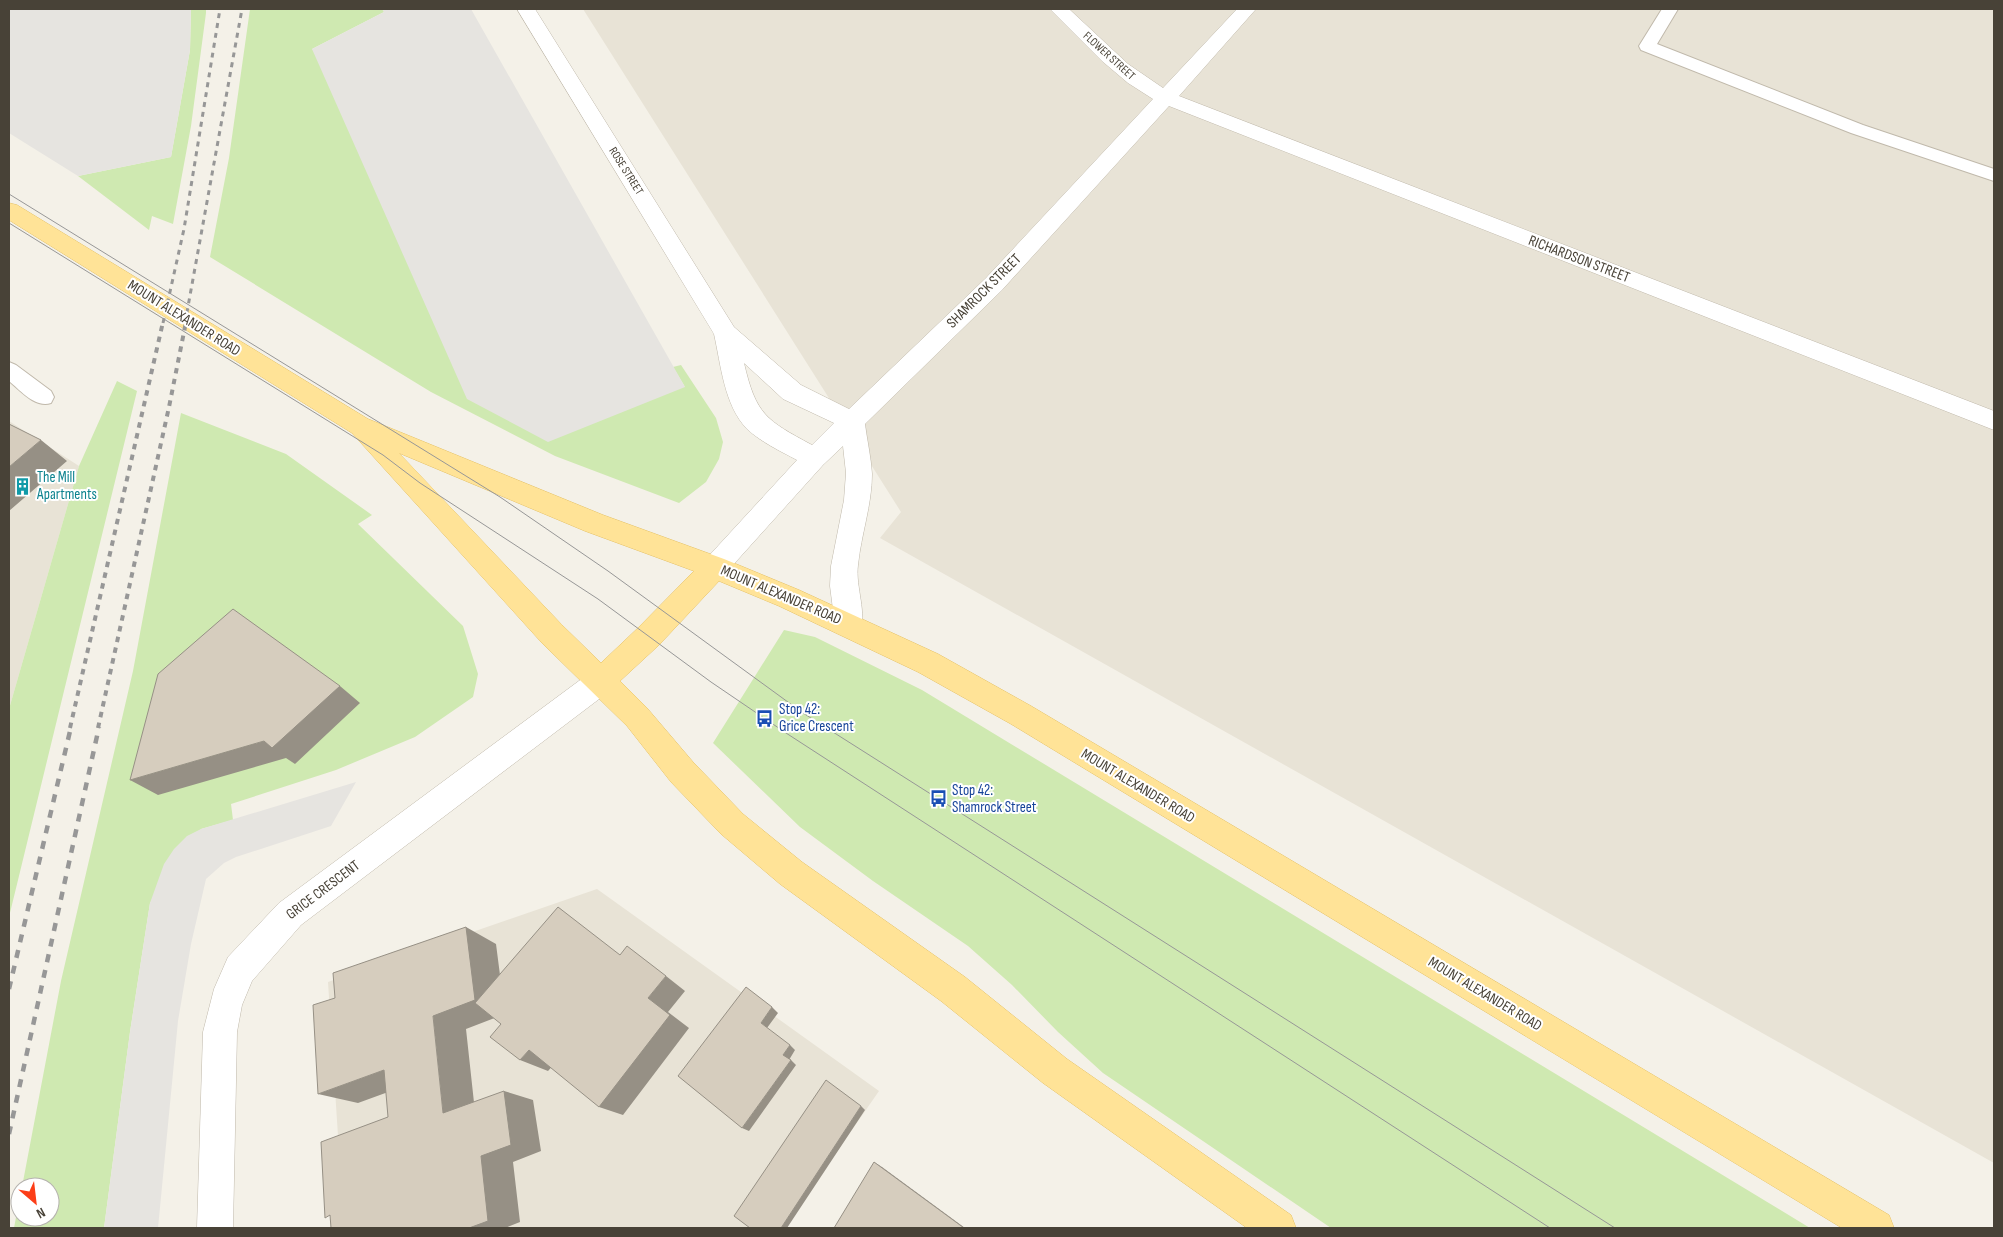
<svg xmlns="http://www.w3.org/2000/svg" width="2003" height="1237" font-family="'Sofia Sans Condensed',sans-serif">
  <style>
    .residential { fill: #e8e3d6 }
    .green { fill: #cfe9b1 }
    .parking { fill: #e6e4e0 }
    .lines { fill: none; stroke-linecap: round; stroke-linejoin: round }
    .service-casing { stroke: #c0b9ab; stroke-width: 2 }
    .minor-casing { stroke: #c0b9ab; stroke-width: 1 }
    .tertiary-casing { stroke: #c0b9ab; stroke-width: 1 }
    .primary-casing { stroke: #e5c166; stroke-width: 1 }
    .service { fill: #fff; fill-rule: evenodd }
    .minor { fill: #fff; fill-rule: evenodd }
    .tertiary { fill: #fff; fill-rule: evenodd }
    .primary { fill: #ffe397; fill-rule: evenodd }
    .tram { stroke: #979797; stroke-width: 1 }
    .rail-far2 { stroke: #979797; stroke-width: 3; stroke-dasharray: 5 5; stroke-linecap: butt }
    .rail-far1 { stroke: #979797; stroke-width: 4; stroke-dasharray: 5.5 5.5; stroke-linecap: butt }
    .rail { stroke: #979797; stroke-width: 4.5; stroke-dasharray: 8 8; stroke-linecap: butt }
    .shaded-wall { fill: #969085 }
    .building { fill: #d6cdbe; stroke: #969085 }
    .labels { text-anchor: middle; dominant-baseline: central; stroke-width: 4; stroke-linejoin: round; paint-order: stroke }
    .far-street-label { font-size: 12px; fill: #484237; stroke: #fff }
    .street-label { font-size: 15px; fill: #484237; stroke: #fff }
    .culture-label { font-size: 15px; fill: #0d838f; stroke: #fff; text-anchor: start }
    .transit-label { font-size: 15px; fill: #164399; stroke: #fff; text-anchor: start }
  </style>
  <rect width="100%" height="100%" fill="#f4f1e8"/>
  <!-- residential -->
  <path class="residential" d="M 583,9 L 1994,9 L 1994,1163 L 880,538 L 901,512 Z
    M 9,421 L 79,466 L 9,709 Z
    M 597,889 L 879,1091 L 784,1228 L 344,1228 L 328,982 Z"/>
  <!-- green -->
  <path class="green" d="M 191,9 L 206,9 L 206,13 L 191,126 L 173,224 L 152,216 L 149,230 L 78,176 L 171,157 L 190,50 Z
    M 250,9 L 382,9 L 384,12 L 312,49 L 685,387 L 673,367 L 681,365 L 716,418 L 723,442 L 719,459 L 706,482 L 679,503 L 555,456 L 431,392 L 210,257 L 229,158 Z
    M 117,381 L 137,391 L 9,917 L 9,709 L 79,466 Z
    M 181,413 L 286,454 L 372,515 L 358,524 L 463,626 L 478,674 L 473,697 L 415,737 L 336,770 L 231,804 L 233,820 L 201,829 L 150,903 L 130,1032 L 104,1228 L 14,1228 L 20,1196 L 20,1217 L 50,1217 L 50,1187 L 22,1187 L 61,981 L 133,671 Z
    M 784,630 L 815,637 L 922,690 L 1810,1228 L 1331,1228 L 1103,1073 L 1058,1032 L 1012,985 L 968,946 L 873,881 L 800,827 L 713,743 Z"/>
  <!-- parking -->
  <path class="parking" d="M 9,9 L 191,9 L 190,50 L 171,157 L 78,176 L 9,133 Z
    M 382,9 L 471,9 L 685,387 L 548,442 L 467,399 L 312,49 L 384,12 Z
    M 356,782 L 331,826 L 236,857 L 224,863 L 206,879 L 191,944 L 178,1021 L 158,1228 L 104,1228 L 130,1032 L 150,903 L 164,864 L 174,849 L 187,836 L 201,829 Z"/>
  <g class="lines">
    <defs>
      <path id="service" d="M 1662,9 L 1678,9 L 1657,44 L 1863,125 L 1994,169 L 1994,181 L 1851,133 L 1641,50 L 1639,46 Z
        M 9,362 L 16,365 L 51,391 L 54,397 L 51,403 C 35,408 21,391 9,381 Z"/>
      <path id="minor" d="M 517,9 L 535,9 L 734,327 L 801,385 L 849,409 L 986,278 L 1153,99 L 1128,83 L 1102,61 L 1050,9 L 1069,9 L 1128,64 L 1163,88 L 1237,9 L 1256,9 L 1179,96 L 1994,411 L 1994,430 L 1169,106 L 1002,290 L 865,424 C 867,440 871,457 872,474 C 872,505 861,535 858,565 C 855,587 868,614 859,633 L 849,637 L 839,633 L 835,625 L 830,586 L 831,566 L 844,500 L 846,473 L 843,446 L 823,465 L 724,575 L 715,578 L 706,575 L 702,567 L 706,559 L 797,460 C 780,451 761,442 747,429 C 724,405 721,365 714,334 ZM 744,363 L 783,399 L 834,423 L 812,445 C 766,420 756,415 744,363 Z"/>
      <path id="tertiary" d="M 601,668 L 611,672 L 615,681 L 611,690 L 301,925 L 252,981 L 242,1005 L 237,1032 L 233,1228 L 197,1228 L 203,1032 L 214,989 L 228,957 L 279,903 L 591,672 Z"/>
      <path id="primary" d="M 9,203 L 17,205 L 368,419 L 603,515 L 724,559 L 799,590 L 938,654 L 1031,706 L 1889,1215 L 1894,1228 L 1842,1228 L 1011,724 L 918,672 L 779,606 L 719,581 L 659,645 L 620,681 L 647,708 L 693,762 L 743,814 L 802,862 L 965,977 L 1067,1059 L 1291,1215 L 1296,1228 L 1247,1228 L 1043,1083 L 941,1001 L 780,884 L 721,834 L 671,782 L 627,726 L 542,643 L 352,433 L 9,220 ZM 399,453 L 585,531 L 694,571 L 639,627 L 601,663 L 562,625 Z"/>
    </defs>
    <!-- service casing -->
    <use href="#service" class="service-casing"/>
    <!-- minor casing -->
    <use href="#minor" class="minor-casing"/>
    <!-- tertiary casing -->
    <use href="#tertiary" class="tertiary-casing"/>
    <!-- primary casing -->
    <use href="#primary" class="primary-casing"/>
    <!-- service -->
    <use href="#service" class="service"/>
    <!-- minor -->
    <use href="#minor" class="minor"/>
    <!-- tertiary -->
    <use href="#tertiary" class="tertiary"/>
    <!-- primary -->
    <use href="#primary" class="primary"/>
    <!-- tram -->
    <path class="tram" d="M 9,194 L 500,497 L 608,571 L 803,713 L 1615,1228
      M 9,223 L 383,455 L 420,483 L 598,599 L 711,682 L 786,733 L 1550,1228"/>
    <!-- rail-far2 -->
    <path class="rail-far2" d="M 163,323 L 184,229 L 220,9
      M 185,323 L 242,9"/>
    <!-- rail-far1 -->
    <path class="rail-far1" d="M 70,728 L 163,322
      M 98,728 L 169,407 L 186,322"/>
    <!-- rail -->
    <path class="rail" d="M 9,989 L 71,727
      M 9,1134 L 99,727"/>
  </g>
  <!-- shaded-wall -->
  <path class="shaded-wall" d="M 41,440 L 67,461 L 9,511 L 9,467 Z
    M 340,686 L 360,703 L 295,764 L 286,758 L 158,795 L 130,780 L 264,741 Z
    M 466,927 L 496,944 L 505,1014 L 466,1029 L 476,1121 L 443,1113 L 433,1016 Z
    M 666,976 L 685,991 L 668,1012 L 689,1028 L 623,1115 L 599,1107 L 648,998 Z
    M 772,1007 L 778,1013 L 767,1028 L 761,1023 Z
    M 790,1045 L 795,1050 L 789,1060 L 783,1055 Z
    M 529,1050 L 557,1061 L 548,1071 L 520,1060 Z
    M 791,1060 L 796,1065 L 749,1131 L 742,1128 Z
    M 384,1070 L 421,1080 L 358,1103 L 318,1094 Z
    M 504,1091 L 533,1100 L 541,1151 L 513,1162 L 520,1222 L 505,1228 L 469,1228 L 481,1156 Z
    M 861,1106 L 865,1110 L 787,1228 L 781,1228 Z
    M 874,1162 L 882,1167 L 965,1228 L 964,1228 Z"/>
  <!-- building -->
  <path class="building" d="M 9,424 L 41,440 L 9,467 Z
    M 233,609 L 340,686 L 272,748 L 264,741 L 130,780 L 158,674 Z
    M 558,907 L 620,955 L 627,946 L 666,976 L 648,998 L 670,1015 L 599,1107 L 529,1050 L 520,1060 L 490,1037 L 501,1024 L 475,1003 Z
    M 466,927 L 475,1000 L 433,1016 L 443,1113 L 504,1091 L 511,1145 L 481,1156 L 488,1221 L 469,1228 L 331,1228 L 330,1215 L 325,1218 L 321,1142 L 388,1117 L 384,1070 L 318,1094 L 313,1005 L 335,998 L 333,973 Z
    M 746,987 L 772,1007 L 761,1023 L 790,1045 L 783,1055 L 791,1060 L 742,1128 L 678,1076 Z
    M 826,1080 L 861,1106 L 781,1228 L 750,1228 L 734,1216 Z
    M 874,1162 L 964,1228 L 834,1228 Z"/>
  <!-- icons -->
  <defs>
    <symbol id="building-bare" viewBox="-9 -9 18 18"><path d="M-4-6H4V6H1V3H-1V6H-4ZM-2.5-4.3h1.7v1.8h-1.7ZM.8-4.3h1.7v1.8H.8ZM-2.5-1h1.7V.8h-1.7ZM.8-1h1.7V.8H.8Z" fill="#0f9aa8" stroke="#fff" stroke-width="2.5" paint-order="stroke"/></symbol>
    <symbol id="bus-bare" viewBox="-9 -9 18 18"><path d="M-5-6H5V4H4V6H2V4H-2V6H-4V4H-5ZM-3.5-4V0h7V-4ZM-3.5 1.2v1.5H-2V1.2ZM2 1.2v1.5H3.5V1.2Z" fill="#1a4fb4" stroke="#fff" stroke-width="2.5" paint-order="stroke"/></symbol>
  </defs>
  <g fill-rule="evenodd">
    <use href="#building-bare" x="10" y="474" width="25" height="25"/>
    <use href="#bus-bare" x="752" y="706" width="25" height="25"/>
    <use href="#bus-bare" x="926" y="786" width="25" height="25"/>
  </g>
  <g class="labels">
    <!-- far-street labels -->
    <g class="far-street-label">
      <text transform="translate(1109 56) rotate(42)">FLOWER STREET</text>
      <text transform="translate(626 171) rotate(58)">ROSE STREET</text>
    </g>
    <!-- street labels -->
    <g class="street-label">
      <text transform="translate(1579 259) rotate(21)">RICHARDSON STREET</text>
      <text transform="translate(984 291) rotate(-45)">SHAMROCK STREET</text>
      <text transform="translate(184 318) rotate(32)">MOUNT ALEXANDER ROAD</text>
      <text transform="translate(781 595) rotate(23)">MOUNT ALEXANDER ROAD</text>
      <text transform="translate(1138 786) rotate(31)">MOUNT ALEXANDER ROAD</text>
      <text transform="translate(323 890) rotate(-37)">GRICE CRESCENT</text>
      <text transform="translate(1485 994) rotate(31)">MOUNT ALEXANDER ROAD</text>
    </g>
    <!-- culture labels -->
    <g class="culture-label">
      <text x="37" y="477">The Mill<tspan x="37" dy="17">Apartments</tspan></text>
    </g>
    <!-- transit labels -->
    <g class="transit-label">
      <text x="779" y="709">Stop 42:<tspan x="779" dy="17">Grice Crescent</tspan></text>
      <text x="952" y="790">Stop 42:<tspan x="952" dy="17">Shamrock Street</tspan></text>
    </g>
  </g>
  <!-- border -->
  <rect width="2003" height="1237" fill="none" stroke="#484237" stroke-width="20"/>
  <!-- north arrow -->
  <g transform="translate(35 1202) rotate(152)"><circle r="24" fill="#ffffff" stroke="#b6b3af"/>
  <path d="M0-4L9 19L0 12L-9 19Z" fill="#fc3e18"/>
  <text y="-8" font-size="14" font-weight="bold" text-anchor="middle" fill="#484237">N</text>
  </g>
</svg>
